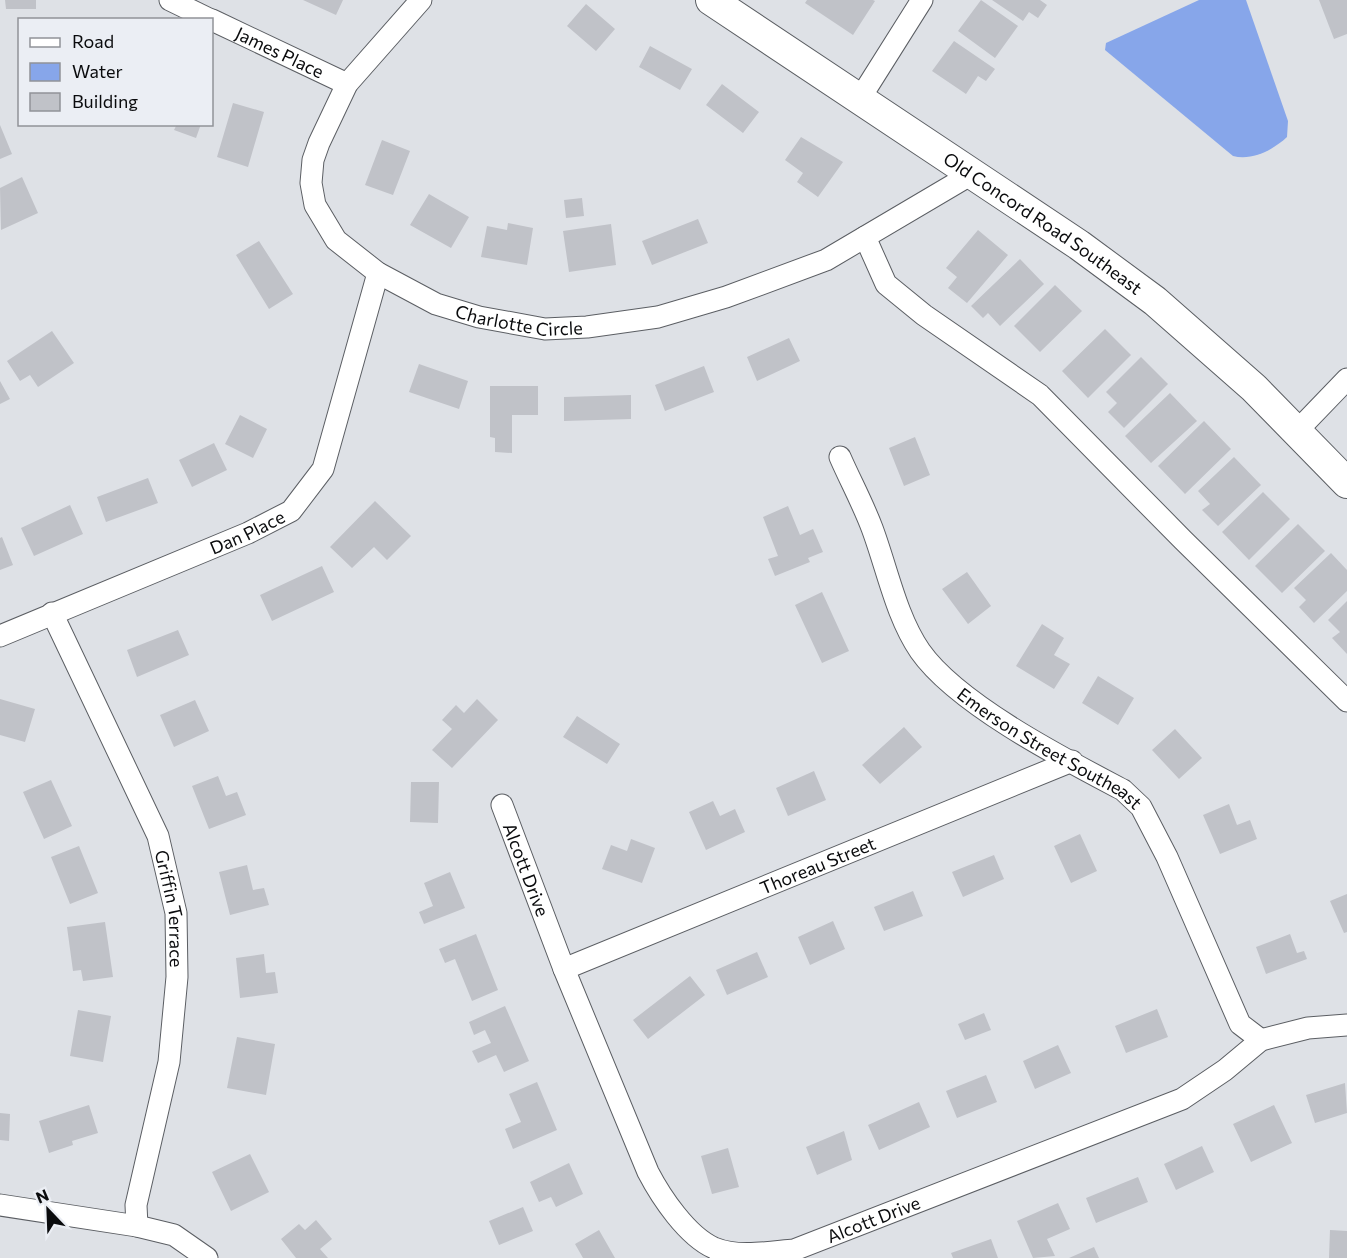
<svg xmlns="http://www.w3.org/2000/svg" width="1347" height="1258" font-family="Commissioner,sans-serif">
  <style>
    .water { fill: #87a6ea }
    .building { fill: #c0c2c8 }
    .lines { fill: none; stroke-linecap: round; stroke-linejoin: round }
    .street-casing { stroke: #5b5e63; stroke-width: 23 }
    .secondary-casing { stroke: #5b5e63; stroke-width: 32 }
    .street { stroke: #fff; stroke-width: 21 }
    .secondary { stroke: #fff; stroke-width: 30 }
    .labels { text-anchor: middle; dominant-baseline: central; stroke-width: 4.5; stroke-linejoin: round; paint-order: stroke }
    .street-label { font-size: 18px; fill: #0a0b0d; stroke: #ebeef4 }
  </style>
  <rect width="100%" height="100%" fill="#dee1e6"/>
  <!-- water -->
  <path class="water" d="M 1199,0 L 1246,0 L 1288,121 L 1287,137 C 1273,150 1252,161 1233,156 L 1105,50 L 1106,43 Z"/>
  <!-- building -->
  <path class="building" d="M 5,0 L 36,0 L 36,9 L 6,9 Z
    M 303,0 L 343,0 L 336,15 Z
    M 807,0 L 873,0 L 875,1 L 853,35 L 805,3 Z
    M 981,0 L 1018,26 L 995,58 L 958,31 Z
    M 992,0 L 1040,0 L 1047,5 L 1038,18 L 1029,12 L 1023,21 Z
    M 1319,0 L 1347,0 L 1347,34 L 1334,39 Z
    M 586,4 L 615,29 L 596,51 L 567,26 Z
    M 954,41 L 995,69 L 986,81 L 978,76 L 966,94 L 932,71 Z
    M 650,46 L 692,69 L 680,90 L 639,67 Z
    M 722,84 L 759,112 L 743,133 L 706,105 Z
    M 233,103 L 264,112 L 248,167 L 217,157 Z
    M 177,124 L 201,124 L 196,138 L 174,130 Z
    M 0,125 L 12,154 L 0,159 Z
    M 801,137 L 843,162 L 818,197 L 797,182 L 803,173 L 785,160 Z
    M 382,140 L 410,151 L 393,195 L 365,185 Z
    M 22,177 L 38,213 L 1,230 L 0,188 Z
    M 429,194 L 469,217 L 451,248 L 410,225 Z
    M 582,198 L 584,216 L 566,218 L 564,200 Z
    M 698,219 L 708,243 L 652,265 L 642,241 Z
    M 508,223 L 533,228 L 527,265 L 481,257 L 487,226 L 507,230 Z
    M 611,224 L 616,265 L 569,272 L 563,231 Z
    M 978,230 L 1008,255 L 967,303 L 948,288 L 957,277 L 946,268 Z
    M 259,241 L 293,294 L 269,309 L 236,255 Z
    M 1020,259 L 1044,284 L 1000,326 L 988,313 L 983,318 L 971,306 Z
    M 1055,285 L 1082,311 L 1040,352 L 1014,326 Z
    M 1105,329 L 1131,355 L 1088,398 L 1062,371 Z
    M 52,331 L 74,363 L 38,387 L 30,375 L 20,381 L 7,361 Z
    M 789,338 L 800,361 L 757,381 L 747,357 Z
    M 1141,357 L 1168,384 L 1124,428 L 1108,412 L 1117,403 L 1106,392 Z
    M 419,364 L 468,381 L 459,409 L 409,392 Z
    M 704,366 L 714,392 L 665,411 L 655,385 Z
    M 0,381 L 10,399 L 0,404 Z
    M 490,386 L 538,386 L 538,415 L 512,415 L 512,453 L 495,452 L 495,438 L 490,437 Z
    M 1170,393 L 1197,421 L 1151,463 L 1125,436 Z
    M 631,395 L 631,419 L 564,421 L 564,397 Z
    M 240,415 L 267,429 L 253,458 L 225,444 Z
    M 1204,421 L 1231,449 L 1185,494 L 1158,466 Z
    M 915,437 L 930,475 L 904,486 L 889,448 Z
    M 214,443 L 227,470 L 192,487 L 179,460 Z
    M 1234,457 L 1261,485 L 1218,526 L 1202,510 L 1210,504 L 1198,491 Z
    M 148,478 L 158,503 L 106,522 L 97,497 Z
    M 1263,492 L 1290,519 L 1249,560 L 1222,532 Z
    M 375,501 L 411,536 L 387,560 L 374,547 L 352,568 L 330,547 Z
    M 70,505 L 83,534 L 34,556 L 21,528 Z
    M 788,506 L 800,535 L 813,529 L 823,552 L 808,558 L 810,562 L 775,576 L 768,559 L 778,556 L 763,517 Z
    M 1298,524 L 1325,551 L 1282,593 L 1255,566 Z
    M 2,537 L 13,565 L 0,570 L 0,538 Z
    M 1331,553 L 1347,570 L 1347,591 L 1314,623 L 1299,607 L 1306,600 L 1294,588 Z
    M 322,566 L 334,592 L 272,621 L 260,595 Z
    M 967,572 L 991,606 L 968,624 L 942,589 Z
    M 822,592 L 849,651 L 822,663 L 795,605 Z
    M 1347,601 L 1347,654 L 1332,638 L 1340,632 L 1328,620 Z
    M 1042,624 L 1064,638 L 1054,655 L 1070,664 L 1054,689 L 1016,666 Z
    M 178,630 L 189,655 L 137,677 L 127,650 Z
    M 1098,676 L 1134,698 L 1118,725 L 1082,703 Z
    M 0,699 L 35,709 L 25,742 L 0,735 Z
    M 477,699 L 498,720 L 452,768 L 432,750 L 452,729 L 442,720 L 456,705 L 464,713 Z
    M 195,700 L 209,731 L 174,747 L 160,715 Z
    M 577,716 L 620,744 L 607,764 L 563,737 Z
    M 904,727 L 922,747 L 880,784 L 862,765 Z
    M 1175,729 L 1202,758 L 1179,779 L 1152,750 Z
    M 814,771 L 826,800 L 788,816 L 776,788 Z
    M 218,776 L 226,796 L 237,792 L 246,815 L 209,829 L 192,786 Z
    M 51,780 L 72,826 L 44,839 L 23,792 Z
    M 411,782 L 439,782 L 438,823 L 410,822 Z
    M 713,801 L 720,816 L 735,809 L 745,832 L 706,850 L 689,812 Z
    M 1229,804 L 1237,825 L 1250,820 L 1257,839 L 1220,854 L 1203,815 Z
    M 1080,834 L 1097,871 L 1071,883 L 1054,846 Z
    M 631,839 L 655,848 L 642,883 L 602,869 L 611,845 L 627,851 Z
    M 79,846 L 98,893 L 70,904 L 51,857 Z
    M 994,855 L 1004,879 L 963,897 L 952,872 Z
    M 247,865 L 253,890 L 264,888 L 269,905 L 230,915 L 219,872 Z
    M 450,872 L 465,908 L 424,924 L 419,912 L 433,906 L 424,883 Z
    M 913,891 L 923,916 L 884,931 L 874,907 Z
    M 1347,894 L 1347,932 L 1344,933 L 1330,901 Z
    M 833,921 L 845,949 L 810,965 L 798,937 Z
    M 105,922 L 113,977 L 83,981 L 81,970 L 73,971 L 67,927 Z
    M 476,934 L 498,990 L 472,1001 L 455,959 L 445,963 L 439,949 Z
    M 1290,934 L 1297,953 L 1304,951 L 1307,959 L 1266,974 L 1256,947 Z
    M 757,952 L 768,977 L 727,995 L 716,970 Z
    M 264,954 L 266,973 L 275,972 L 278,993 L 240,998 L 236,958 Z
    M 690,976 L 705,995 L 648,1039 L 633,1020 Z
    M 505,1006 L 529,1061 L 504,1072 L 496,1055 L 478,1063 L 472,1051 L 491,1043 L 485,1030 L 474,1035 L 469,1022 Z
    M 1157,1009 L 1168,1037 L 1126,1053 L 1115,1026 Z
    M 78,1010 L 111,1016 L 103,1062 L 70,1056 Z
    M 984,1013 L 991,1030 L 965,1040 L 958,1024 Z
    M 237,1037 L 275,1044 L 266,1095 L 227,1088 Z
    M 1058,1045 L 1071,1073 L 1035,1089 L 1023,1061 Z
    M 986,1075 L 997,1102 L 957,1118 L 946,1091 Z
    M 537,1082 L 557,1130 L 513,1149 L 505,1129 L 521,1122 L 509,1094 Z
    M 1345,1083 L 1347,1113 L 1315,1123 L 1306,1095 Z
    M 919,1102 L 930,1127 L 879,1150 L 868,1125 Z
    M 89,1105 L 98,1133 L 72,1141 L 73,1145 L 49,1153 L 39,1121 Z
    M 1274,1105 L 1292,1143 L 1251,1162 L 1233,1124 Z
    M 0,1113 L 10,1114 L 9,1141 L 0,1140 Z
    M 844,1131 L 852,1160 L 817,1175 L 806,1147 Z
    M 1202,1146 L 1214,1172 L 1176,1190 L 1164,1164 Z
    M 728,1148 L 739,1187 L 712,1194 L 701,1156 Z
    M 250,1154 L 269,1192 L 231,1211 L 212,1172 Z
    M 569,1163 L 583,1194 L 556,1207 L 551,1197 L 539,1202 L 530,1182 Z
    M 1138,1177 L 1148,1202 L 1096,1223 L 1086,1198 Z
    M 1058,1203 L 1070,1229 L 1047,1239 L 1055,1256 L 1033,1258 L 1017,1221 Z
    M 523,1207 L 533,1231 L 499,1245 L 489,1221 Z
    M 316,1220 L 332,1239 L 320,1249 L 328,1258 L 296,1258 L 281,1239 L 299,1224 L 305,1230 Z
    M 599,1230 L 615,1258 L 583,1258 L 575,1244 Z
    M 1330,1230 L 1347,1231 L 1347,1258 L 1329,1258 Z
    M 991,1239 L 998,1258 L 953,1258 L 951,1253 Z
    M 1094,1247 L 1099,1258 L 1069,1258 Z"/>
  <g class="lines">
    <defs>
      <g id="street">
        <path d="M 170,0 L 211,20"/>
        <path id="s1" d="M 421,0 L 347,84 L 319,143 L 313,160 L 311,183 L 315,205 L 336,240 L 378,273 L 436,304 L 479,317 L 545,329 L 587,327 L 658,317 L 726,297 L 826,260 L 970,175"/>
        <path id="s2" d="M 212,20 L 347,84"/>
        <path d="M 859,100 L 922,0"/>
        <path d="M 865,237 L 886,284 L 924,315 L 1040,395 L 1183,540 L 1347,701"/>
        <path d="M 1296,432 L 1347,379"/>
        <path id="s3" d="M 840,457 C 850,480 863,504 872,528 C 887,568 896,616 920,651 C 957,704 1064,759 1123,790 L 1141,807 L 1167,857 L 1240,1024 L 1261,1040"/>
        <path id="s4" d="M 52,613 L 158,836 L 176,913 L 177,977 L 169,1062 L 136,1205 L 137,1226"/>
        <path id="s5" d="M 0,636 L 248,533 L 291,511 L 323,469 L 378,273"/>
        <path id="s6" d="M 502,805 L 564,969 L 648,1172 C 661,1197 687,1236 714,1248 C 738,1258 770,1252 794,1250 L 1182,1099 L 1225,1070 L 1261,1040 L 1308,1028 L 1347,1025"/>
        <path id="s7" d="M 564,969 L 1072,761"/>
        <path d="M 0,1205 L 137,1226 L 174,1235 L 207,1258"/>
      </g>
      <g id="secondary">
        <path id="s8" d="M 711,0 L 1079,245 L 1155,301 L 1254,388 L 1347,483"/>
      </g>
    </defs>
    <!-- street casing -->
    <use href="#street" class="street-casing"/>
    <!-- secondary casing -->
    <use href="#secondary" class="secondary-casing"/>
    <!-- street -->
    <use href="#street" class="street"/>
    <!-- secondary -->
    <use href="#secondary" class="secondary"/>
  </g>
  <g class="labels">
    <!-- street labels -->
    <g class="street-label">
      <text stroke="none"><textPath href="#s2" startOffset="75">James Place</textPath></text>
      <text stroke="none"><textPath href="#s8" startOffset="400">Old Concord Road Southeast</textPath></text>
      <text stroke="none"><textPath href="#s1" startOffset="486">Charlotte Circle</textPath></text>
      <text stroke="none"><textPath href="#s5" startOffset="268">Dan Place</textPath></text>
      <text stroke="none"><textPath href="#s3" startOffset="374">Emerson Street Southeast</textPath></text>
      <text stroke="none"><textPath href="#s7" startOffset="274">Thoreau Street</textPath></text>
      <text stroke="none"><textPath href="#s6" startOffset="69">Alcott Drive</textPath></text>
      <text stroke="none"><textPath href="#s4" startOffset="321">Griffin Terrace</textPath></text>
      <text stroke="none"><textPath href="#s6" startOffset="663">Alcott Drive</textPath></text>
    </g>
  </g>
  <!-- legend -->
  <rect x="18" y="18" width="195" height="108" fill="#ebeef4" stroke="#919398" stroke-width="1.5"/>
  <rect x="30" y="38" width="30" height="9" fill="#ffffff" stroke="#919398" stroke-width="1.5"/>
  <text x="72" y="48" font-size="18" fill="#0a0b0d">Road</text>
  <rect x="30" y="63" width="30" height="18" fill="#87a6ea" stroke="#919398" stroke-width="1.5"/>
  <text x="72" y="78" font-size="18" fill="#0a0b0d">Water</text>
  <rect x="30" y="93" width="30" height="18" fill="#c0c2c8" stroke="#919398" stroke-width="1.5"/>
  <text x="72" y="108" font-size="18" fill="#0a0b0d">Building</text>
  <!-- north arrow -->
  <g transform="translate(48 1210) rotate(337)" stroke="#ebeef4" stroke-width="4.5" paint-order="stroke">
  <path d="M0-4.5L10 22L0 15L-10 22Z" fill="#0a0b0d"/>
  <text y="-9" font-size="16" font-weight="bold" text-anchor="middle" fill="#0a0b0d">N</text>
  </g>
</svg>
